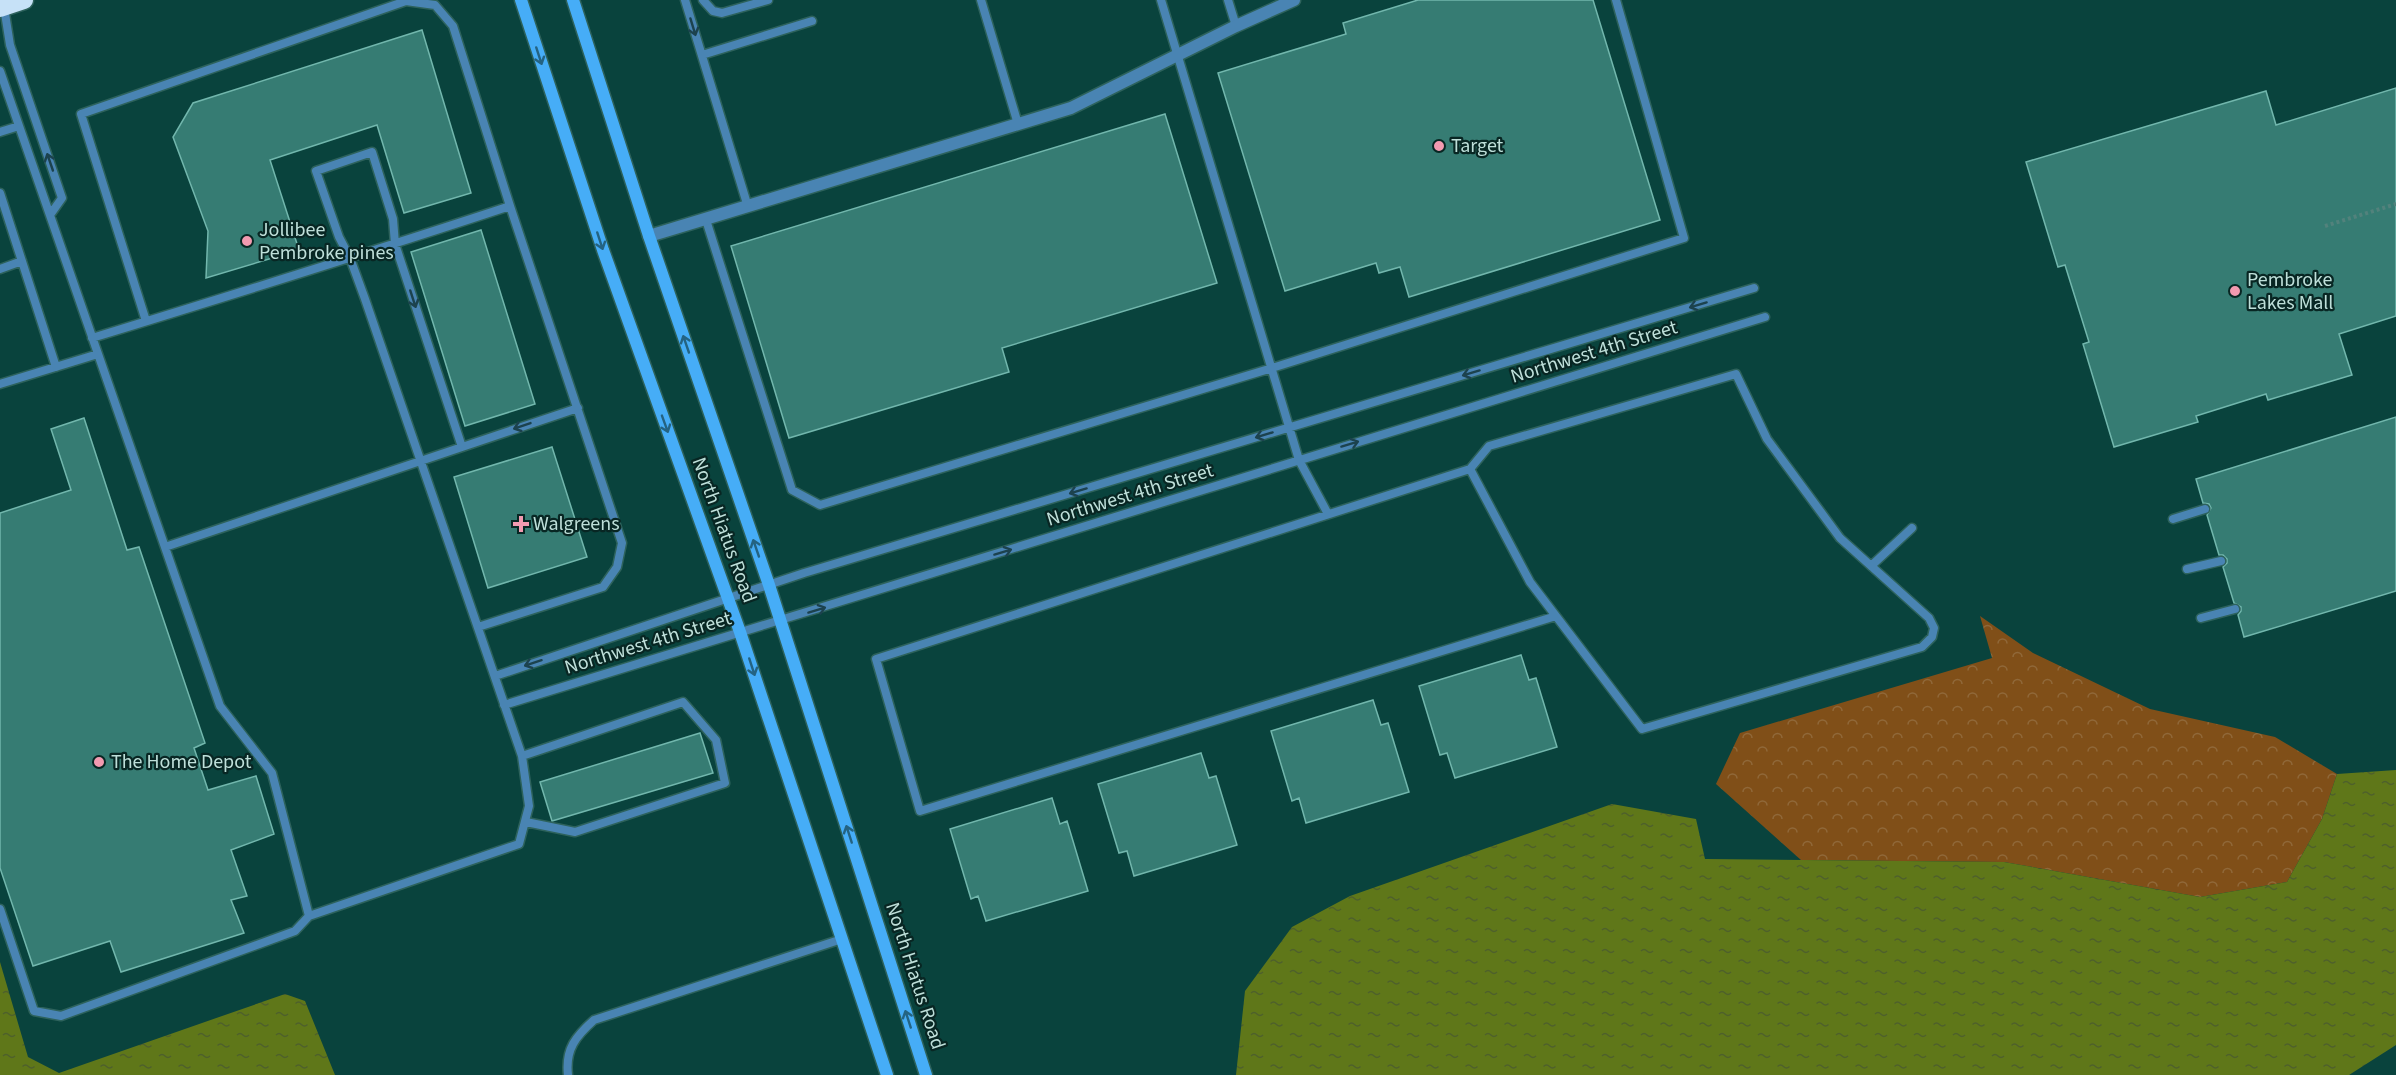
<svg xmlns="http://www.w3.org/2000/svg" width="2396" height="1075" font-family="'Source Sans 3',sans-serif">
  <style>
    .forest { fill: url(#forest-crowns) }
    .water { fill: url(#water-ripples) }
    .building { fill: #367c73; stroke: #72b7ad; stroke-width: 1.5 }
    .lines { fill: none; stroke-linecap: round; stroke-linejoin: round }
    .lane-casing { stroke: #2d625c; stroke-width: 11 }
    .street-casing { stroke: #2d625c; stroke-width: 15 }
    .secondary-casing { stroke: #2d625c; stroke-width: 15 }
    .highway-casing { stroke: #2d625c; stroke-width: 21 }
    .path { stroke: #52827c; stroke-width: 4; stroke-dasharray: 3 3; stroke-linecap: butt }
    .lane { stroke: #4984b3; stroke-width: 8 }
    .street { stroke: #4984b3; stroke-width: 12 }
    .secondary { stroke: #46adf7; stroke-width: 12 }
    .highway { stroke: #c6e1f7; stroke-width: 18 }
    .oneway { stroke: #1c424e }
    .oneway2 { stroke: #246382 }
    .poi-dot { fill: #f29ab0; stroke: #082623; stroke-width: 2 }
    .labels { text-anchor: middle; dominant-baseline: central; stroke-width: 4.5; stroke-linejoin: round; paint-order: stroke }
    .poi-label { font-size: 20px; fill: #bedfd9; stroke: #082623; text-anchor: start }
    .street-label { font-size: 20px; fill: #bedfd9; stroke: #082623 }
  </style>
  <defs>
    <pattern id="forest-crowns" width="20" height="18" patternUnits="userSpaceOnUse" patternTransform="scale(1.5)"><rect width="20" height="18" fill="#804f18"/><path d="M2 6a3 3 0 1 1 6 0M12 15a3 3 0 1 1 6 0" fill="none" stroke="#906839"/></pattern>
    <pattern id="water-ripples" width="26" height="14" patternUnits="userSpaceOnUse" patternTransform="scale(1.5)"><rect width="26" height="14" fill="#5f7719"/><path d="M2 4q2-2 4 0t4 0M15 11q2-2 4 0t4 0" fill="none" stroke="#4e602b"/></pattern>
  </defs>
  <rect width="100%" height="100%" fill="#09433d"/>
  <!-- forest -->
  <path class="forest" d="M 1980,616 L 2033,653 L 2150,709 L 2275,737 L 2337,774 L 2322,819 L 2287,882 L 2200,897 L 2004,862 L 1801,860 L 1716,784 L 1740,733 L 1992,658 Z"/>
  <!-- water -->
  <path class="water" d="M 2396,770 L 2396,1045 L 2349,1075 L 1236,1075 L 1245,991 L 1292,927 L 1350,896 L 1612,804 L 1696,819 L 1705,859 L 2004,862 L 2200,897 L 2287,882 L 2322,819 L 2337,774 Z
    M 0,962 L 28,1057 L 59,1073 L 285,994 L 305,1001 L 335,1075 L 0,1075 Z"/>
  <!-- building -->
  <path class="building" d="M 1418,0 L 1593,0 L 1660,220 L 1409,297 L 1400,267 L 1379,273 L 1376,263 L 1285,291 L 1218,73 L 1346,34 L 1343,23 Z
    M 422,30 L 471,193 L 404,213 L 377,125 L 270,160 L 299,250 L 206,278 L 208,231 L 173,137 L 193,103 Z
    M 2396,88 L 2396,316 L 2339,334 L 2352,375 L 2268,400 L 2266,394 L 2196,416 L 2198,422 L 2114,447 L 2083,344 L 2089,342 L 2065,265 L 2058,267 L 2026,162 L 2266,91 L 2276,125 Z
    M 1165,114 L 1217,283 L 1002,348 L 1009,372 L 789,438 L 731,246 Z
    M 481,230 L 535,404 L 465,426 L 411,252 Z
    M 2396,417 L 2396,591 L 2244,637 L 2238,615 L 2241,611 L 2241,607 L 2234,603 L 2223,567 L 2227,563 L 2227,559 L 2223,555 L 2219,555 L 2207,515 L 2211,508 L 2209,504 L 2203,503 L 2196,479 Z
    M 84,418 L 127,550 L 139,547 L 205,743 L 194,748 L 208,790 L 256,776 L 274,834 L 231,850 L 247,896 L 231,900 L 244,933 L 121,972 L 110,941 L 33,966 L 0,868 L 0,513 L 71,490 L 51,429 Z
    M 552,447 L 587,557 L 488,588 L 454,477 Z
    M 1521,655 L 1529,680 L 1536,678 L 1557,747 L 1455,778 L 1447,753 L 1440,755 L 1419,686 Z
    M 1373,700 L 1381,725 L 1388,723 L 1409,792 L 1306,823 L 1299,798 L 1292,801 L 1271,731 Z
    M 700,733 L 713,773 L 552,821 L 540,782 Z
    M 1201,753 L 1209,778 L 1216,776 L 1237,845 L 1134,876 L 1127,851 L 1119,853 L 1098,784 Z
    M 1052,798 L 1060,824 L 1067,821 L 1088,891 L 986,921 L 978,896 L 971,899 L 950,829 Z"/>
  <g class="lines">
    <defs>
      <path id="lane" d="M 685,0 L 748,207
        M 703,0 L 713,11 L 722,13 L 768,0
        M 981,0 L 1018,124
        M 1161,0 L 1299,460 L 1328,514
        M 1228,0 L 1236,26
        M 4,7 L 10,45 L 62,198 L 50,215
        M 702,55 L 812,21
        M 0,71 L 220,706 L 272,773 L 309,916 L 519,844 L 529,806 L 522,756 L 365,299 L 350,258 L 339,237 L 316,171 L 372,152 L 393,219 L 395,244 L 462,447
        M 0,132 L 19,126
        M 0,193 L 56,367
        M 706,220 L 792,490 L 820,505 L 1272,368 L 1684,238 L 1616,0
        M 0,269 L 22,261
        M 92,338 C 232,295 371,252 510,206 L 453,26 L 435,5 L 406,1 L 81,114 L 146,321
        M 0,384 L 98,354
        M 1470,469 L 1530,582 L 1642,729 L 1922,647 L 1932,637 L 1934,628 L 1929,618 L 1840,538 L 1767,439 L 1736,374 L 1489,446 L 1470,469 L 876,659 L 920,811 L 1556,616
        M 2173,519 L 2205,509
        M 165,547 L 578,408
        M 1871,566 L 1912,528
        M 2187,569 L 2221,561
        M 2201,618 L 2235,609
        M 478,627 L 603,587 L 617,567 L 622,543 L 510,206
        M 495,676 L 804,573 L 1754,288
        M 504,705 L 1765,317
        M 522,756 L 683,702 L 716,740 L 725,783 L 575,832 L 526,822
        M 0,909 L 34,1011 L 61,1016 L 295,931 L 309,916
        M 568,1075 C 565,1049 576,1036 594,1020 L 842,939"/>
      <path id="street" d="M 649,236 L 1071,108 L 1236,26 L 1294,0"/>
      <path id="secondary" d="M 521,0 L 603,250 L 740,632 L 887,1075
        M 573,0 L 649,236 L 769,585 L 926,1075"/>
      <path id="highway" d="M 0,8 L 24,0"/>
    </defs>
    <!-- lane casing -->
    <use href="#lane" class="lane-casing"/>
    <!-- street casing -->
    <use href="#street" class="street-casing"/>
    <!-- secondary casing -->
    <use href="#secondary" class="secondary-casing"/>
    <!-- highway casing -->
    <use href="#highway" class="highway-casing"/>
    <!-- path -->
    <path class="path" d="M 2325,226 L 2396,204"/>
    <!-- lane -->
    <use href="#lane" class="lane"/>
    <!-- street -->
    <use href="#street" class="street"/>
    <!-- secondary -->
    <use href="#secondary" class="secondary"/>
    <!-- highway -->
    <use href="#highway" class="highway"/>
  </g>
  <!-- one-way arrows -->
  <defs><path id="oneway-shaft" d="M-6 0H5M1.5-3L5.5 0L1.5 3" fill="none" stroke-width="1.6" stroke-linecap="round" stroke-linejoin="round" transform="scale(1.5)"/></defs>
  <g class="oneway">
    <use href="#oneway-shaft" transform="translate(693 27) rotate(73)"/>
    <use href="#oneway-shaft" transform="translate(50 162) rotate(-109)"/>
    <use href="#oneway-shaft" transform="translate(413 299) rotate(72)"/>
    <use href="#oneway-shaft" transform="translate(1698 305) rotate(163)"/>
    <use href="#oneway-shaft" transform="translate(1471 373) rotate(163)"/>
    <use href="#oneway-shaft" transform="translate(522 426) rotate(161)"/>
    <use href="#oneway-shaft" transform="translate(1264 435) rotate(163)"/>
    <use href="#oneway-shaft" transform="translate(1350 444) rotate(-17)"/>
    <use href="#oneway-shaft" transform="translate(1078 491) rotate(163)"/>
    <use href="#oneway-shaft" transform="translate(1003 552) rotate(-17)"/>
    <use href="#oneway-shaft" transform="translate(817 610) rotate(-17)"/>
    <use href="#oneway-shaft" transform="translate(533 663) rotate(162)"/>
  </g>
  <g class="oneway2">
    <use href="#oneway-shaft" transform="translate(539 56) rotate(72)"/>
    <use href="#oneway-shaft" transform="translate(600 241) rotate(72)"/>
    <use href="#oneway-shaft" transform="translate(686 344) rotate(-109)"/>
    <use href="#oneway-shaft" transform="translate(665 424) rotate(70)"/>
    <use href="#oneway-shaft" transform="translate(756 548) rotate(-109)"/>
    <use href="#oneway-shaft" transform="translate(752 667) rotate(72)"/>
    <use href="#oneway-shaft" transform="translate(849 834) rotate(-108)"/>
    <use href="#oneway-shaft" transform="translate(908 1019) rotate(-108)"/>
  </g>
  <!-- markers -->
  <g class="poi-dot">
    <circle cx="1439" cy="146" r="6"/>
    <circle cx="247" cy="241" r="6"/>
    <circle cx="2235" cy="291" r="6"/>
    <path d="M518 515h6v6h6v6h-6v6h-6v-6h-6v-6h6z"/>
    <circle cx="99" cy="762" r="6"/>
  </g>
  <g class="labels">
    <!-- poi labels -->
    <g class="poi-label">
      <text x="1451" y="146">Target</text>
      <text x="259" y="230">Jollibee<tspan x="259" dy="23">Pembroke pines</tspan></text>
      <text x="2247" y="280">Pembroke<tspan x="2247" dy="23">Lakes Mall</tspan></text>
      <text x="533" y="524">Walgreens</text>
      <text x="111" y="762">The Home Depot</text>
    </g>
    <!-- street labels -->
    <g class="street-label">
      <text transform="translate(1594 352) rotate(-17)">Northwest 4th Street</text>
      <text transform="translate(1130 495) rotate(-17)">Northwest 4th Street</text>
      <text transform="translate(724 530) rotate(70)">North Hiatus Road</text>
      <text transform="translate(648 643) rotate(-17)">Northwest 4th Street</text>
      <text transform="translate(915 976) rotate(72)">North Hiatus Road</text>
    </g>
  </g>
</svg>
